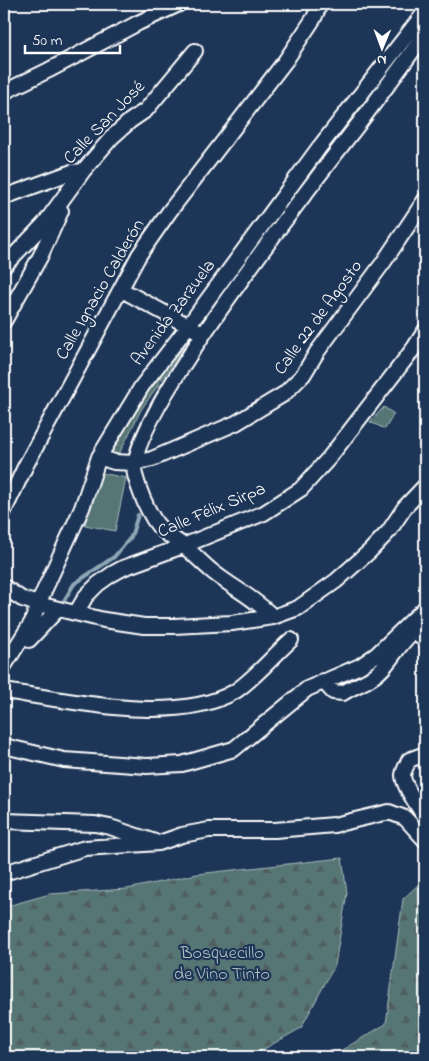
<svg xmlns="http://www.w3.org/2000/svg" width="429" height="1061" font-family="'Indie Flower',sans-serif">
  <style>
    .grass { fill: url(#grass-dots); stroke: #aababa }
    .forest { fill: url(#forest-firs); stroke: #aababa }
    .garden { fill: #567675; stroke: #aababa }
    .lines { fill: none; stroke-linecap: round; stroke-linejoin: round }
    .stream { stroke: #8ea8b6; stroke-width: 4 }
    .minor-casing { stroke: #fff; stroke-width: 18 }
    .minor { stroke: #1d3557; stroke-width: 14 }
    .labels { text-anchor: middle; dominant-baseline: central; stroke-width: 4.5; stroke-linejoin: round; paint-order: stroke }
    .street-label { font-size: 18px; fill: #fff; stroke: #1d3557 }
    .park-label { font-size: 18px; fill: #b3c1c1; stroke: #1d3557 }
  </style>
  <defs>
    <pattern id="grass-dots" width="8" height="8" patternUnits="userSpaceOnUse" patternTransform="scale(1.25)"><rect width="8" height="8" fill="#567675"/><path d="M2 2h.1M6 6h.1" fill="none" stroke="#505f5e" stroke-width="1.8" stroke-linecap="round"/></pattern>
    <pattern id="forest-firs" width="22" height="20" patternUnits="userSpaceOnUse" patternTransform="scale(1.25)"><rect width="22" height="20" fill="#567675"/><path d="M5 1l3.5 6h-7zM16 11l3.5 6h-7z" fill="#505f5e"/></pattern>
  </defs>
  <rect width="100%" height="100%" fill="#1d3557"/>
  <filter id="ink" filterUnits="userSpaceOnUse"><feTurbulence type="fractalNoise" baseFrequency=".02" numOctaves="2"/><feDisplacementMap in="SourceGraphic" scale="10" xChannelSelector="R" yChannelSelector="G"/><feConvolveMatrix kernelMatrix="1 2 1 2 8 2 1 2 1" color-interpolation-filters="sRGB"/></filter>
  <g filter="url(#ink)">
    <!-- grass -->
    <path class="grass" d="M 185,340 L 182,350 L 141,410 L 118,456 L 106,452 L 112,433 Z"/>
    <!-- forest -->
    <path class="forest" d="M 342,858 L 347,893 L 335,965 L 301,1028 L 250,1057 L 4,1057 L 4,907 L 50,894 L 127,889 L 197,874 Z
      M 420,883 L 425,889 L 425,1057 L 330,1057 L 386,1024 L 403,899 Z"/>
    <!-- garden -->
    <path class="garden" d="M 384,407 L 394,414 L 385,429 L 370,422 Z
      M 97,472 L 126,478 L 115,531 L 85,525 Z"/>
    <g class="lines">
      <!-- stream -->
      <path class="stream" d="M 62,604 L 74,584 L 114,557 L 131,537 L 138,515"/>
      <defs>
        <path id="minor" d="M 4,92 L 49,70 L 138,23 L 179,4
          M 4,197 L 72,172 L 83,171
          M 4,266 L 45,223 L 83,171 L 112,137 L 130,121 L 146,110 L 195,51
          M 122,290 L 196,330
          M 4,321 L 40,257 L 61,211
          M 99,457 L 114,462 L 134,463 L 152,459 L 236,423 L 284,394 L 303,375 L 317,352 L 383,263 L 425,200
          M 4,511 L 26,465 L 139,255 L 169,212 L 286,60 L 314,18 L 320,4
          M 4,587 L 22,599 L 38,604 L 104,620 L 144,626 L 174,626 L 232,623 L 273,617 L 298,608 L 336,581 L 370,551 L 389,531 L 405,507 L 425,486
          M 76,613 L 86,596 L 98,584 L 112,574 L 123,568 L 183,546 L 264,513 L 301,489 L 329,458 L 414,348 L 425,331
          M 273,617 C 255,598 233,588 213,572 C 203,564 195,555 185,547 C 174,538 161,532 154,520 C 146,507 139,490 135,475 C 122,424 321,173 360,122 C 382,93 404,63 425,34
          M 408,625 L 425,641
          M 29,640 L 58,609
          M 4,666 L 32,622 L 38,604 L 82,508 L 99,457 L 142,386 L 189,325 L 318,149 L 425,12
          M 323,681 L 333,692 L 343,693 C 352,687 362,684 371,678 C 388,668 396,647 411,634
          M 4,691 C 69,700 174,726 234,692 C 252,681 274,655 291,640
          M 4,746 L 64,760 L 147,766 L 182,764 L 234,749 L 307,689 L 360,666 L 376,655 L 425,608
          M 425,754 L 409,760 C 407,765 404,769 403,775 C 403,786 419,807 425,818
          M 4,821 L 95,824 L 110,827 L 155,842
          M 4,873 L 85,848 L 159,843 L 182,835 L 209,830 L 275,830 L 334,825 L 389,812 L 405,818 L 425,840"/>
      </defs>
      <!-- minor casing -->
      <use href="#minor" class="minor-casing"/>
      <!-- minor -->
      <use href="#minor" class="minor"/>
    </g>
  </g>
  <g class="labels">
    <!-- street labels -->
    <g class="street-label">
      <text transform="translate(105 123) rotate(-46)">Calle San José</text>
      <text transform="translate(101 290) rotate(-60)">Calle Ignacio Calderón</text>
      <text transform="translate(174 313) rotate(-53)">Avenida Zarzuela</text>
      <text transform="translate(319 318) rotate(-54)">Calle 22 de Agosto</text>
      <text transform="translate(212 511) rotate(-23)">Calle Félix Sirpa</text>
    </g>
    <!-- park labels -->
    <g class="park-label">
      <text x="222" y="954">Bosquecillo<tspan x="222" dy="21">de Vino Tinto</tspan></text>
    </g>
  </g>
  <!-- margin -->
  <rect width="429" height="1061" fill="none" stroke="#1d3557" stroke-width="20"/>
  <rect x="10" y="10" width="409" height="1041" fill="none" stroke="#fff" stroke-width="2" filter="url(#ink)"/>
  <!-- north arrow -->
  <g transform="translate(382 48) rotate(181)" stroke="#1d3557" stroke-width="4" paint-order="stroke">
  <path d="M0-4L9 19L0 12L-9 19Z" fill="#ffffff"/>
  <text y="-8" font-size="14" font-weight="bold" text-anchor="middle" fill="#ffffff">N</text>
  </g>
  <!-- scale -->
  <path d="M25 45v8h95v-8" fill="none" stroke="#ffffff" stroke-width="2.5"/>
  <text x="32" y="45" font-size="15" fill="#ffffff" stroke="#1d3557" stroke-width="4" paint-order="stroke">50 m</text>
</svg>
